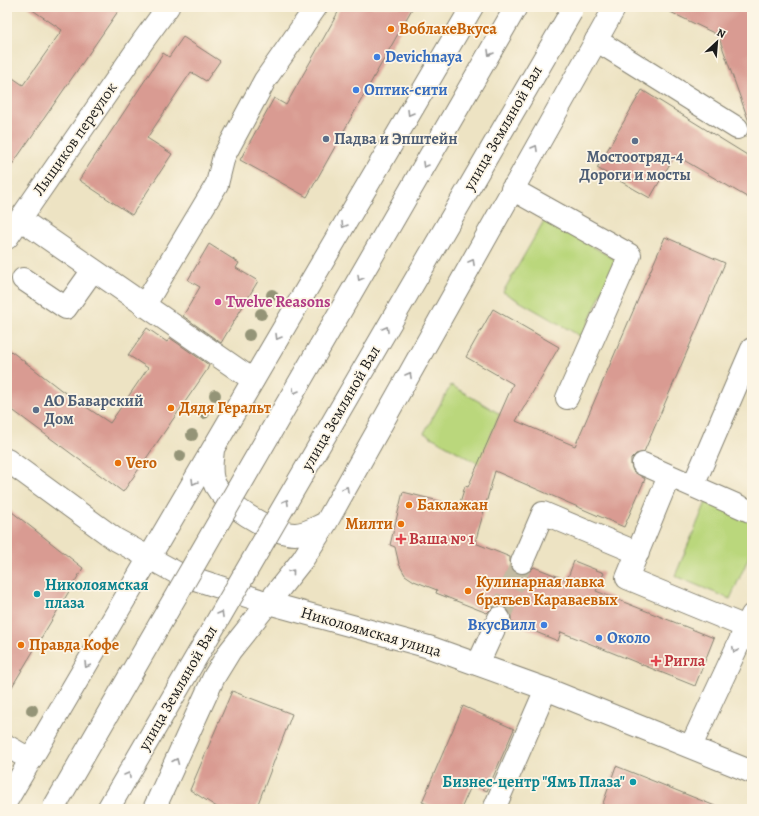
<svg xmlns="http://www.w3.org/2000/svg" width="759" height="816" font-family="Alegreya,serif">
  <style>
    .green { fill: #bad77c; stroke: #6b7a4c }
    .building { fill: #d99b92 }
    .lines { fill: none; stroke-linecap: round; stroke-linejoin: round }
    .minor-tunnel { stroke: #c3bba2; stroke-width: 22; stroke-dasharray: 22 11; stroke-linecap: butt }
    .minor-casing { stroke: #848070; stroke-width: 24 }
    .major-casing { stroke: #848070; stroke-width: 24 }
    .minor { stroke: #fff; stroke-width: 22 }
    .major { stroke: #fff; stroke-width: 22 }
    .major-bridge-casing { stroke: #848070; stroke-width: 24; stroke-linecap: butt }
    .major-bridge { stroke: #fff; stroke-width: 22 }
    .tree { fill: #949477 }
    .oneway { stroke: #999 }
    .food-dot { fill: #e8710a; stroke: #fcf5e5; stroke-width: 1.5 }
    .shop-dot { fill: #3f7fe0; stroke: #fcf5e5; stroke-width: 1.5 }
    .service-dot { fill: #5c6f8a; stroke: #fcf5e5; stroke-width: 1.5 }
    .hotel-dot { fill: #d1479c; stroke: #fcf5e5; stroke-width: 1.5 }
    .health-dot { fill: #e0444e; stroke: #fcf5e5; stroke-width: 1.5 }
    .culture-dot { fill: #0f9aa8; stroke: #fcf5e5; stroke-width: 1.5 }
    .labels { text-anchor: middle; dominant-baseline: central; stroke-width: 3.5; stroke-linejoin: round; paint-order: stroke }
    .food-label { font-size: 16px; font-weight: bold; fill: #c56008; stroke: #fcf5e5; text-anchor: start }
    .shop-label { font-size: 16px; font-weight: bold; fill: #366cbe; stroke: #fcf5e5; text-anchor: start }
    .street-label { font-size: 16px; fill: #1c1c1c; stroke: #fcf5e5 }
    .service-label { font-size: 16px; font-weight: bold; fill: #4e5e75; stroke: #fcf5e5; text-anchor: start }
    .hotel-label { font-size: 16px; font-weight: bold; fill: #b23c85; stroke: #fcf5e5; text-anchor: start }
    .health-label { font-size: 16px; font-weight: bold; fill: #be3a42; stroke: #fcf5e5; text-anchor: start }
    .culture-label { font-size: 16px; font-weight: bold; fill: #0d838f; stroke: #fcf5e5; text-anchor: start }
  </style>
  <rect width="100%" height="100%" fill="#fcf5e5"/>
  <filter id="ink" filterUnits="userSpaceOnUse"><feTurbulence type="fractalNoise" baseFrequency=".025" numOctaves="2"/><feDisplacementMap in="SourceGraphic" scale="8" xChannelSelector="R" yChannelSelector="G"/><feConvolveMatrix kernelMatrix="1 2 1 2 8 2 1 2 1" color-interpolation-filters="sRGB"/></filter>
  <filter id="wash" filterUnits="userSpaceOnUse"><feTurbulence type="fractalNoise" baseFrequency=".012" numOctaves="4" result="noise"/><feDisplacementMap in="SourceGraphic" scale="16" xChannelSelector="R" yChannelSelector="G"/><feGaussianBlur stdDeviation="0.9" result="paint"/><feColorMatrix in="noise" values="0 0 0 0 0 0 0 0 0 0 0 0 0 0 0 0 0 1.4 0 .05"/><feComposite in="paint" operator="in"/></filter>
  <g filter="url(#wash)">
    <rect width="100%" height="100%" fill="#ede3c3"/>
    <!-- green -->
    <path class="green" d="M 545,219 L 616,260 L 582,337 L 503,292 Z
      M 451,385 L 500,414 L 479,464 L 424,433 Z
      M 706,502 L 752,522 L 752,550 L 730,599 L 675,576 Z"/>
    <g id="blocks">
      <!-- building -->
      <path class="building" d="M 28,7 L 121,7 L 7,172 L 7,74 L 23,85 L 62,30 Z
        M 341,7 L 413,7 L 307,197 L 240,160 L 274,98 L 286,105 Z
        M 660,7 L 752,7 L 752,121 L 749,122 L 718,35 Z
        M 183,37 L 220,61 L 206,81 L 191,72 L 147,138 L 172,154 L 132,215 L 79,180 L 163,53 L 169,57 Z
        M 642,90 L 752,158 L 752,200 L 675,155 L 650,198 L 597,168 Z
        M 665,237 L 725,263 L 644,452 L 636,454 L 631,459 L 631,465 L 633,471 L 645,479 L 624,527 L 495,471 L 475,543 L 510,557 L 510,564 L 512,569 L 517,574 L 524,574 L 529,572 L 534,567 L 567,580 L 574,561 L 604,573 L 596,591 L 714,638 L 695,686 L 561,632 L 558,641 L 511,622 L 511,616 L 509,611 L 504,607 L 497,606 L 492,608 L 487,613 L 436,593 L 437,590 L 414,581 L 405,575 L 399,564 L 395,547 L 390,545 L 403,492 L 459,506 L 465,486 L 468,487 L 513,384 L 466,357 L 493,309 L 559,347 L 516,421 L 575,446 Z
        M 209,244 L 239,263 L 236,268 L 258,281 L 221,343 L 183,316 L 200,287 L 188,280 Z
        M 147,328 L 167,342 L 170,338 L 209,365 L 207,370 L 123,492 L 7,406 L 7,348 L 61,390 L 110,423 L 148,368 L 128,355 Z
        M 7,508 L 83,568 L 7,695 Z
        M 232,691 L 292,714 L 256,809 L 220,809 L 190,790 Z
        M 463,706 L 514,729 L 487,791 L 472,784 L 461,809 L 439,809 L 422,802 Z
        M 616,766 L 720,808 L 720,809 L 601,809 Z"/>
    </g>
  </g>
  <g filter="url(#ink)">
    <use href="#blocks" fill-opacity="0" stroke="#848070" stroke-width="1"/>
    <g class="lines">
      <!-- minor-tunnel -->
      <path class="minor-tunnel" d="M 499,618 L 522,562"/>
      <defs>
        <path id="minor" d="M 596,40 L 737,128
          M 512,189 L 630,255 L 567,398
          M 20,219 L 253,380
          M 7,238 L 143,41 L 168,7
          M 23,279 L 66,308 L 93,270
          M 144,306 L 217,184 L 224,156 L 265,80 L 316,7
          M 643,464 L 752,512
          M 669,476 L 627,578 L 746,627
          M 693,486 L 752,349
          M 522,562 L 543,513 L 638,553
          M 478,664 L 499,618
          M 7,746 L 31,760
          M 691,746 L 752,615
          M 494,809 L 546,689"/>
        <path id="major" d="M 213,450 C 212,460 210,470 213,480 C 220,503 271,534 295,534 C 306,534 316,527 326,523
          M 7,460 L 115,539 L 177,573 L 268,603 L 429,647 L 546,689 L 752,772
          M 7,800 L 472,7
          M 154,809 L 214,677 L 230,651 L 303,559 L 326,523 L 615,7"/>
      </defs>
      <!-- minor casing -->
      <use href="#minor" class="minor-casing"/>
      <!-- major casing -->
      <use href="#major" class="major-casing"/>
      <!-- minor -->
      <use href="#minor" class="minor"/>
      <!-- major -->
      <use href="#major" class="major"/>
      <defs>
        <path id="major-bridge" d="M 53,809 L 516,7
          M 108,809 L 571,12"/>
      </defs>
      <!-- major-bridge casing -->
      <use href="#major-bridge" class="major-bridge-casing"/>
      <!-- major-bridge -->
      <use href="#major-bridge" class="major-bridge"/>
    </g>
    <!-- trees -->
    <g class="tree">
      <circle cx="272" cy="295" r="6"/>
      <circle cx="261" cy="314" r="6"/>
      <circle cx="249" cy="335" r="6"/>
      <circle cx="215" cy="395" r="6"/>
      <circle cx="204" cy="413" r="6"/>
      <circle cx="192" cy="435" r="6"/>
      <circle cx="180" cy="456" r="6"/>
      <circle cx="32" cy="710" r="6"/>
    </g>
    <!-- one-way arrows -->
    <defs><path id="oneway-chevron" d="M-2-3.5L2.5 0L-2 3.5" fill="none" stroke-width="1.6" stroke-linecap="round" stroke-linejoin="round"/></defs>
    <g class="oneway">
      <use href="#oneway-chevron" transform="translate(490 53) rotate(120)"/>
      <use href="#oneway-chevron" transform="translate(410 113) rotate(121)"/>
      <use href="#oneway-chevron" transform="translate(535 148) rotate(-60)"/>
      <use href="#oneway-chevron" transform="translate(425 165) rotate(120)"/>
      <use href="#oneway-chevron" transform="translate(344 225) rotate(121)"/>
      <use href="#oneway-chevron" transform="translate(472 262) rotate(-61)"/>
      <use href="#oneway-chevron" transform="translate(360 278) rotate(120)"/>
      <use href="#oneway-chevron" transform="translate(386 329) rotate(-60)"/>
      <use href="#oneway-chevron" transform="translate(278 337) rotate(121)"/>
      <use href="#oneway-chevron" transform="translate(409 375) rotate(-61)"/>
      <use href="#oneway-chevron" transform="translate(295 391) rotate(120)"/>
      <use href="#oneway-chevron" transform="translate(194 482) rotate(121)"/>
      <use href="#oneway-chevron" transform="translate(346 489) rotate(-60)"/>
      <use href="#oneway-chevron" transform="translate(286 502) rotate(-60)"/>
      <use href="#oneway-chevron" transform="translate(292 572) rotate(-51)"/>
      <use href="#oneway-chevron" transform="translate(221 614) rotate(-60)"/>
      <use href="#oneway-chevron" transform="translate(735 650) rotate(116)"/>
      <use href="#oneway-chevron" transform="translate(87 665) rotate(121)"/>
      <use href="#oneway-chevron" transform="translate(176 761) rotate(-67)"/>
      <use href="#oneway-chevron" transform="translate(128 775) rotate(-60)"/>
    </g>
  </g>
  <!-- markers -->
  <g class="food-dot">
    <circle cx="391" cy="29" r="4"/>
    <circle cx="171" cy="408" r="4"/>
    <circle cx="118" cy="463" r="4"/>
    <circle cx="409" cy="505" r="4"/>
    <circle cx="401" cy="524" r="4"/>
    <circle cx="468" cy="591" r="4"/>
    <circle cx="21" cy="645" r="4"/>
  </g>
  <g class="shop-dot">
    <circle cx="377" cy="57" r="4"/>
    <circle cx="356" cy="90" r="4"/>
    <circle cx="544" cy="625" r="4"/>
    <circle cx="599" cy="638" r="4"/>
  </g>
  <g class="service-dot">
    <circle cx="326" cy="139" r="4"/>
    <circle cx="635" cy="141" r="4"/>
    <circle cx="36" cy="410" r="4"/>
  </g>
  <circle class="hotel-dot" cx="218" cy="302" r="4"/>
  <g class="health-dot">
    <path d="M399 533h4v4h4v4h-4v4h-4v-4h-4v-4h4z"/>
    <path d="M654 655h4v4h4v4h-4v4h-4v-4h-4v-4h4z"/>
  </g>
  <g class="culture-dot">
    <circle cx="37" cy="594" r="4"/>
    <circle cx="633" cy="782" r="4"/>
  </g>
  <g class="labels">
    <!-- food labels -->
    <g class="food-label">
      <text x="399" y="29">ВоблакеВкуса</text>
      <text x="179" y="408">Дядя Геральт</text>
      <text x="126" y="463">Vero</text>
      <text x="417" y="505">Баклажан</text>
      <text x="393" y="524" text-anchor="end">Милти</text>
      <text x="476" y="582">Кулинарная лавка<tspan x="476" dy="18">братьев Караваевых</tspan></text>
      <text x="29" y="645">Правда Кофе</text>
    </g>
    <!-- shop labels -->
    <g class="shop-label">
      <text x="385" y="57">Devichnaya</text>
      <text x="364" y="90">Оптик-сити</text>
      <text x="536" y="625" text-anchor="end">ВкусВилл</text>
      <text x="607" y="638">Около</text>
    </g>
    <!-- street labels -->
    <g class="street-label">
      <text transform="translate(503 128) rotate(-60)">улица Земляной Вал</text>
      <text transform="translate(75 139) rotate(-55)">Лыщиков переулок</text>
      <text transform="translate(341 408) rotate(-60)">улица Земляной Вал</text>
      <text transform="translate(371 632) rotate(16)">Николоямская улица</text>
      <text transform="translate(178 688) rotate(-60)">улица Земляной Вал</text>
    </g>
    <!-- service labels -->
    <g class="service-label">
      <text x="334" y="139">Падва и Эпштейн</text>
      <text x="635" y="157" text-anchor="middle">Мостоотряд-4<tspan x="635" dy="18">Дороги и мосты</tspan></text>
      <text x="44" y="401">АО Баварский<tspan x="44" dy="18">Дом</tspan></text>
    </g>
    <!-- hotel labels -->
    <g class="hotel-label">
      <text x="226" y="302">Twelve Reasons</text>
    </g>
    <!-- health labels -->
    <g class="health-label">
      <text x="409" y="539">Ваша № 1</text>
      <text x="664" y="661">Ригла</text>
    </g>
    <!-- culture labels -->
    <g class="culture-label">
      <text x="45" y="585">Николоямская<tspan x="45" dy="18">плаза</tspan></text>
      <text x="625" y="782" text-anchor="end">Бизнес-центр "Ямъ Плаза"</text>
    </g>
  </g>
  <!-- margin -->
  <rect width="759" height="816" fill="none" stroke="#fcf5e5" stroke-width="24"/>
  <!-- north arrow -->
  <g transform="translate(717 42) rotate(26)" stroke="#fcf5e5" stroke-width="3" paint-order="stroke">
  <path d="M0-3L7 15L0 10L-7 15Z" fill="#1c1c1c"/>
  <text y="-6" font-size="11" font-weight="bold" text-anchor="middle" fill="#1c1c1c">N</text>
  </g>
</svg>
